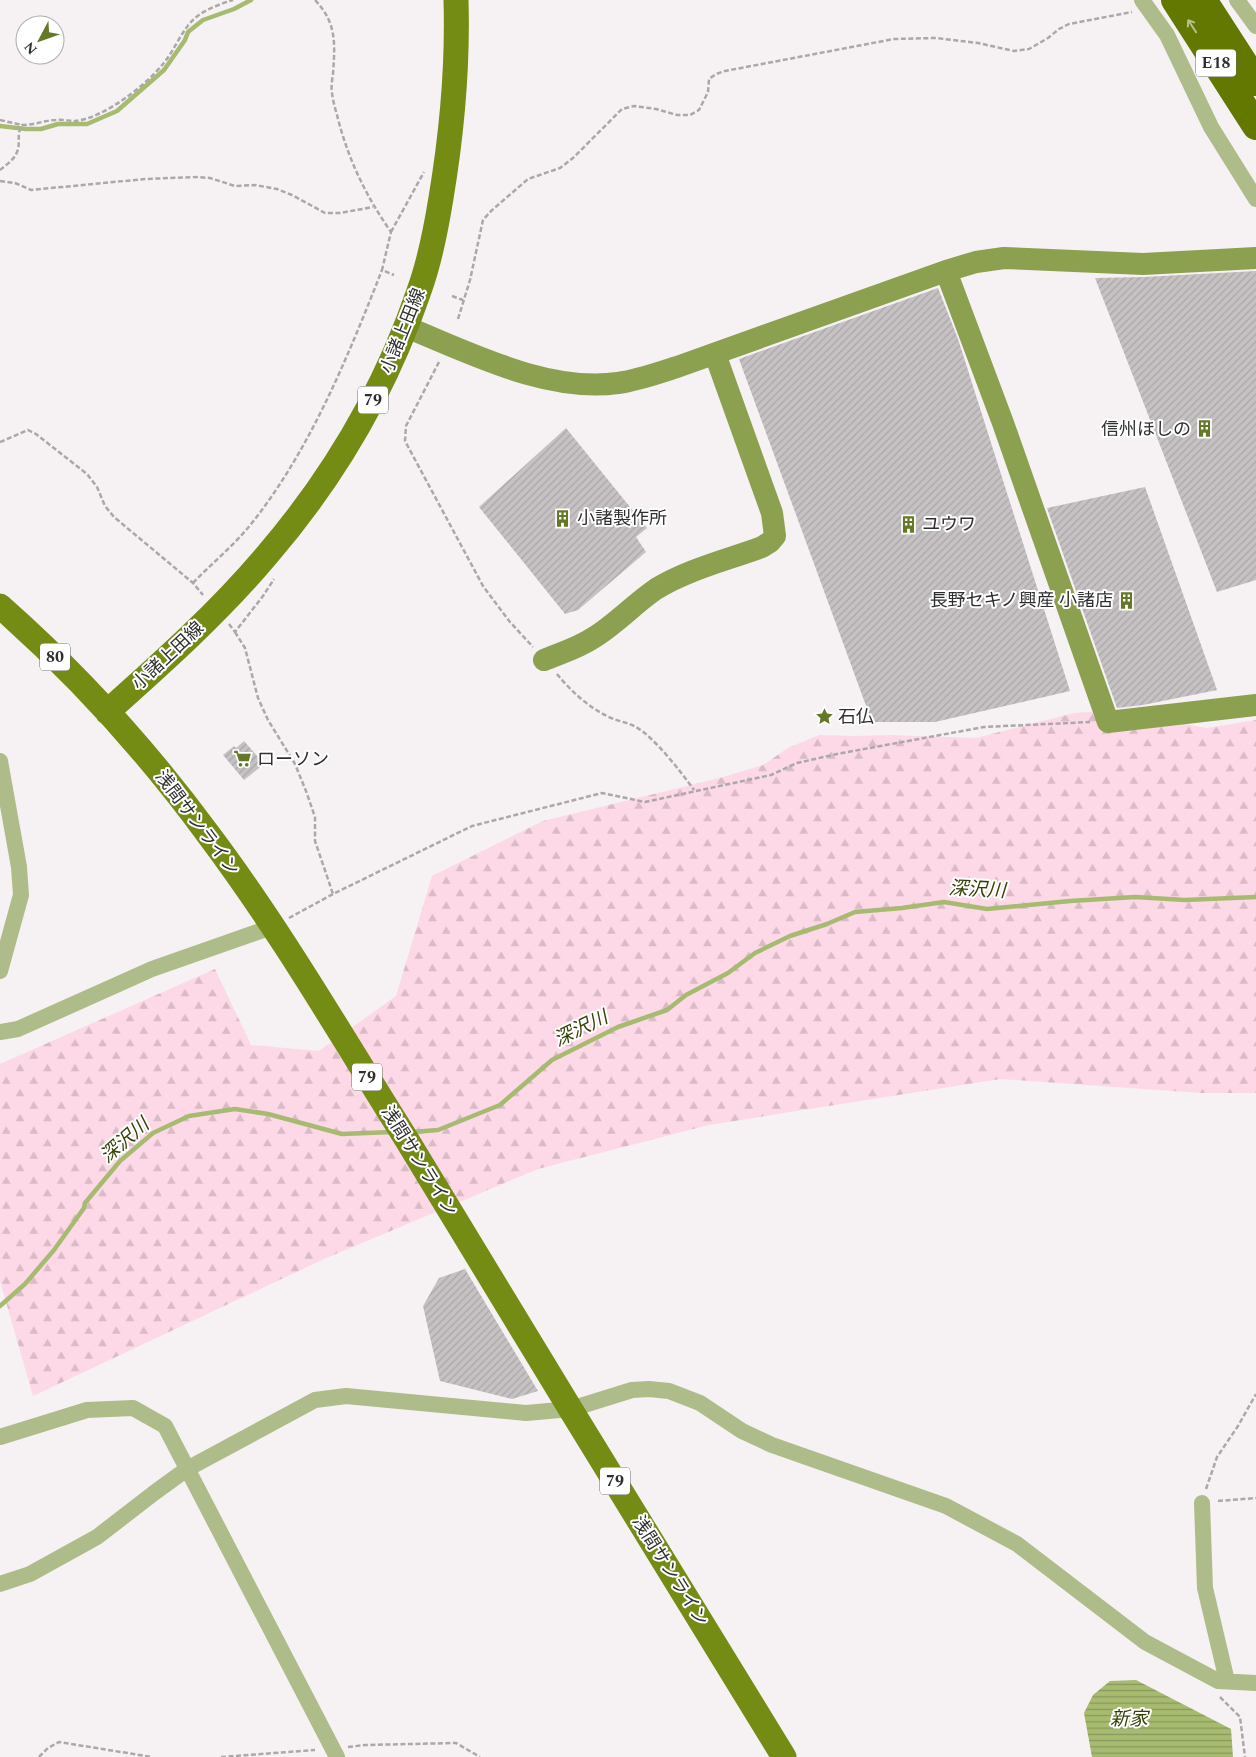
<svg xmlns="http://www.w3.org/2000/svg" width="1256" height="1757" font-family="Spectral,'Noto Sans JP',serif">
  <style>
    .forest { fill: url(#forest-firs) }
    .water { fill: url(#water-rules) }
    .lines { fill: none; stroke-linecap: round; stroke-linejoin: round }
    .stream { stroke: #a6bb6f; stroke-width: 4.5 }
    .building { fill: url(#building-hatch) }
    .path { stroke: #aba8a9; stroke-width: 2.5; stroke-dasharray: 5 2.5; stroke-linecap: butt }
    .street { stroke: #adbc88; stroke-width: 16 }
    .secondary { stroke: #8ba14f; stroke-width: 22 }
    .primary { stroke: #748c14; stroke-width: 25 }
    .highway { stroke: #627800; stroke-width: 28 }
    .oneway { stroke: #b8c28c }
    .labels { text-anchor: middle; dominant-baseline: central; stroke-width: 4; stroke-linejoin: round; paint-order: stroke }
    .shield { fill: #fff; stroke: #6e6d6d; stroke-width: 1 }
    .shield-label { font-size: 16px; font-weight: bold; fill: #302f2f }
    .street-label { font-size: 18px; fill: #302f2f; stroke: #fff }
    .poi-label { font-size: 18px; fill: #302f2f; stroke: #fff; text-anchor: start }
    .water-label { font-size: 19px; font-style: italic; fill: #344106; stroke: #fff }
  </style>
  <defs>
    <pattern id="forest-firs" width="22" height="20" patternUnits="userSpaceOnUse" patternTransform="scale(1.25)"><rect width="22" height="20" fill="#fdd8e7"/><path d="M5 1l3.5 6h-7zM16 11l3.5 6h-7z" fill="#d9bac6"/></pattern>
    <pattern id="water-rules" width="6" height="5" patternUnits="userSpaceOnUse" patternTransform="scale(1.25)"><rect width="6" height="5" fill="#a6bb6f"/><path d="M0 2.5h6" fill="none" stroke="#88985c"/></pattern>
    <pattern id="building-hatch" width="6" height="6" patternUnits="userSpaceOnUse" patternTransform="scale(1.25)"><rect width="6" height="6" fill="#c6c1c3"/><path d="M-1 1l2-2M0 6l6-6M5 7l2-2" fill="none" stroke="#aaa6a8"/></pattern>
  </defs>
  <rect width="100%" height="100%" fill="#f6f1f3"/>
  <!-- forest -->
  <path class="forest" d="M 1111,711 L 1207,728 L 1256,720 L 1256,1093 L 1201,1093 L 1000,1079 L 709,1125 L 538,1169 L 324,1259 L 33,1396 L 0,1281 L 0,1064 L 215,969 L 251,1045 L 319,1051 L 396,996 L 432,876 L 543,821 L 720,778 L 763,765 L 788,748 L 819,735 L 855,736 L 891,735 L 976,738 L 1074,713 Z"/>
  <!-- water -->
  <path class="water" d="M 1136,1680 L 1231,1729 L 1233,1757 L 1092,1757 L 1084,1713 L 1093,1695 L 1110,1681 Z"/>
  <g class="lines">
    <!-- stream -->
    <path class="stream" d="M 0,126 L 26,129 L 41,129 L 58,124 L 87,124 L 117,111 L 164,70 L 185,40 L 188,32 L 203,20 L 234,9 L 251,0
      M 412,1132 L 438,1130 L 500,1105 L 552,1060 L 618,1027 L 667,1010 L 686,995 L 728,973 L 755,953 L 790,936 L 827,924 L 855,912 L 902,908 L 944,902 L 987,909 L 1070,901 L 1135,897 L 1185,900 L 1256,897
      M 0,1306 L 25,1284 L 54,1250 L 84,1208 L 85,1203 L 120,1161 L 153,1133 L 189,1116 L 235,1109 L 268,1114 L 342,1134 L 392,1132"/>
  </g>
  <!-- building -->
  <path class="building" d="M 1256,271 L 1256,580 L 1217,592 L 1095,278 L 1144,277 Z
    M 938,288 L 958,339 L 1070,691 L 935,722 L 872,722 L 739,359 Z
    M 566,428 L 647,528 L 636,537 L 646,552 L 578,610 L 565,614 L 479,507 Z
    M 1145,487 L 1217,690 L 1143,705 L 1117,708 L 1047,508 Z
    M 244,741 L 264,764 L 244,780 L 223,755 L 234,746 L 236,748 Z
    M 465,1269 L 538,1391 L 512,1399 L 440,1381 L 423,1306 L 439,1278 Z"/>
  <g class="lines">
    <!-- path -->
    <path class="path" d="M 315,0 C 337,23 335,44 333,74 C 332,80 331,87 332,93 C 333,102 336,111 338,119 C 349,161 366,196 391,232 L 382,270 L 394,275
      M 0,120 L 22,125
      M 0,170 C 6,165 14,160 17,152 C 21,143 16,135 22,125 C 35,125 45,120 56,120 C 62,119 69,121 75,121 C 104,118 145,86 163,64 C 174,51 182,30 193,20 C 203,10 220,4 233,0
      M 0,181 L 15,183 L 31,190 L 145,179 L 196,177 L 210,178 L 235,186 L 255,185 L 277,189 L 292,195 L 325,213 L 340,213 L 373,207
      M 391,232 L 424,172
      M 452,296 L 463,300
      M 458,319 L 470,280 L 483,220 L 491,211 L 528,179 L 560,168 L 573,158 L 622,109 L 634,106 L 656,109 L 677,115 L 690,115 L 699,110 L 708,92 L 709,79 L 716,74 L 725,71 L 894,39 L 936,38 L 978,43 L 1014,51 L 1029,49 L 1048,38 L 1059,29 L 1069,24 L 1132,12
      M 439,362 L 406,426 L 405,441 L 483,586 L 510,622 L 533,647
      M 0,442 L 28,430 L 36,434 L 87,474 L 97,487 L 105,506 L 114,517 L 193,583 L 203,595
      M 193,583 C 210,565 231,548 247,529 C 308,455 347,359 382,270
      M 229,624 L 235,632 L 263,596 L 274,579
      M 235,632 L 245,648 L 258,698 L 268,720 L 295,764 L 306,791 L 315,817 L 315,841 L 333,894
      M 557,674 C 570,690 588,707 607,716 C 616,721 627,722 636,727 C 654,737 682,773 694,790
      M 289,918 L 333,894 L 472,826 L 602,793 L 645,802 L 771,775 L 797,763 L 837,754 L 984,727 L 1090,722
      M 1206,1489 L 1217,1457 L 1238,1426 L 1256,1394
      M 1218,1501 L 1256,1498
      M 1220,1697 L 1240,1717 L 1245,1757
      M 348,1747 L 365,1745 L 456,1743 L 480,1757
      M 39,1757 L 48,1748 L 59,1742 L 152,1757
      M 221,1757 L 315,1750"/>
    <!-- street -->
    <path class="street" d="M 1142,0 L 1167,35 L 1211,127 L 1256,199
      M 1237,0 L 1256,26
      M 0,761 L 19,867 L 21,895 L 0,971
      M 0,1032 L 18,1029 L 152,969 L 272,927
      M 0,1437 L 87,1410 L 133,1408 L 165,1426 L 337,1757
      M 1202,1503 L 1205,1588 L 1227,1681
      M 0,1584 L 30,1574 L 97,1537 L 154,1493 L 187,1469 L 315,1400 L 346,1396 L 526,1413 L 571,1409 L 632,1390 L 649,1389 L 669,1391 L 700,1403 L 742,1431 L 772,1445 L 946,1506 L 1017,1544 L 1145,1642 L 1218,1681 L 1256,1683"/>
    <!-- secondary -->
    <path class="secondary" d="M 946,271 L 1003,423 L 1108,722 L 1256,705
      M 406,327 C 471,353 547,393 618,383 C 639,380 658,373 677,367 L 946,271 L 976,262 L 1004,258 L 1143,264 L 1256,258
      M 544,660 C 561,653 578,648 593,638 C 616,624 634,604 656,589 C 689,569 727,560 762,547 L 770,542 L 775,536 L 772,513 L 715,354"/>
    <!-- primary -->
    <path class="primary" d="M 0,606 C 77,674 147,751 208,834 C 281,931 342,1037 407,1140 C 462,1229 516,1320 571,1410 C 641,1526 713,1641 784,1757
      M 107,712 C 163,662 219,612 267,555 C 334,477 386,388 419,291 C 430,261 436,229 441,198 C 452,132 458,67 456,0"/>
    <!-- highway -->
    <path class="highway" d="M 1175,0 L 1256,126
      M 1203,0 L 1256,82"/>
  </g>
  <!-- one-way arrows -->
  <defs><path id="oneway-shaft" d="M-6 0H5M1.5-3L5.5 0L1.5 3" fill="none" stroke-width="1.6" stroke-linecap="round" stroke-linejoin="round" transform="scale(1.25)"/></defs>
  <use class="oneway" href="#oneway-shaft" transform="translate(1192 26) rotate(-123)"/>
  <!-- icons -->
  <defs>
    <symbol id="building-bare" viewBox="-9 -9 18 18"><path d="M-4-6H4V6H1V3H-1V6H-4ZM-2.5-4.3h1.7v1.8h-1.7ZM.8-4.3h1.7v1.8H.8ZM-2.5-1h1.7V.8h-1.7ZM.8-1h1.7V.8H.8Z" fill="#657827" stroke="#fff" stroke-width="2.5" paint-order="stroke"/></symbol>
    <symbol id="sight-bare" viewBox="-9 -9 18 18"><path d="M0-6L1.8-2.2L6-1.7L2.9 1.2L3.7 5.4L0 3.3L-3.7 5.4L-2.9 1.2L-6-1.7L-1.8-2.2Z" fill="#657827" stroke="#fff" stroke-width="2.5" paint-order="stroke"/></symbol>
    <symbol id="supermarket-bare" viewBox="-9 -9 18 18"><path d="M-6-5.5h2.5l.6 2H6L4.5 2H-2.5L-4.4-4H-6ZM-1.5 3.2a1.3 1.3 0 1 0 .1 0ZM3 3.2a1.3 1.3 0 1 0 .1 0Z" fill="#657827" stroke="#fff" stroke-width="2.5" paint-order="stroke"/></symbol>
  </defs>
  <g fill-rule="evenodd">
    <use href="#building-bare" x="1192" y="416" width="25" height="25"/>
    <use href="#building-bare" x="550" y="506" width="25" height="25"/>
    <use href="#building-bare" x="896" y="512" width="25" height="25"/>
    <use href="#building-bare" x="1114" y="588" width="25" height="25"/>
    <use href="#sight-bare" x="812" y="704" width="25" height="25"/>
    <use href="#supermarket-bare" x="230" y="746" width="25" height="25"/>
  </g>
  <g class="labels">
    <!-- shield labels -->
    <g class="shield">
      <rect x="1196" y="49.5" width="40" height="27" rx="4"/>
      <rect x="358" y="386.5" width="30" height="27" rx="4"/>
      <rect x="40" y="643.5" width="30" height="27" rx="4"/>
      <rect x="352" y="1063.5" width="30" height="27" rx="4"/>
      <rect x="600" y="1467.5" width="30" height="27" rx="4"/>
    </g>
    <g class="shield-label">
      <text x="1216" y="63">E18</text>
      <text x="373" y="400">79</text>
      <text x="55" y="657">80</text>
      <text x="367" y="1077">79</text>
      <text x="615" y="1481">79</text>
    </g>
    <!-- street labels -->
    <g class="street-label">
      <text transform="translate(403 331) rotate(-68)">小諸上田線</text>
      <text transform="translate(168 656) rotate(-43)">小諸上田線</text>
      <text transform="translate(197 823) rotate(53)">浅間サンライン</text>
      <text transform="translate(419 1161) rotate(58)">浅間サンライン</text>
      <text transform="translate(670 1571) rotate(58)">浅間サンライン</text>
    </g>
    <!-- poi labels -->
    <g class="poi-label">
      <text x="1191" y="429" text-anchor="end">信州ほしの</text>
      <text x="577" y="518">小諸製作所</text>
      <text x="922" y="524">ユウワ</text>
      <text x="1113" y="600" text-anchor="end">長野セキノ興産 小諸店</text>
      <text x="838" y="717">石仏</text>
      <text x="257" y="759">ローソン</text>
    </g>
    <!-- water labels -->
    <g class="water-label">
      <text transform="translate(977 890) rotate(3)">深沢川</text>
      <text transform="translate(581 1029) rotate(-26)">深沢川</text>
      <text transform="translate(125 1141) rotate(-41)">深沢川</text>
      <text x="1129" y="1719">新家</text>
    </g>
  </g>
  <!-- north arrow -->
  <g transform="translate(40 40) rotate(229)"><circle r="24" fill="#ffffff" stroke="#acacac"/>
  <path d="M0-4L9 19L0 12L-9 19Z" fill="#657827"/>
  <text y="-8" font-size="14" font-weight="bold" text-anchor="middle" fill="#302f2f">N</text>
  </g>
</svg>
